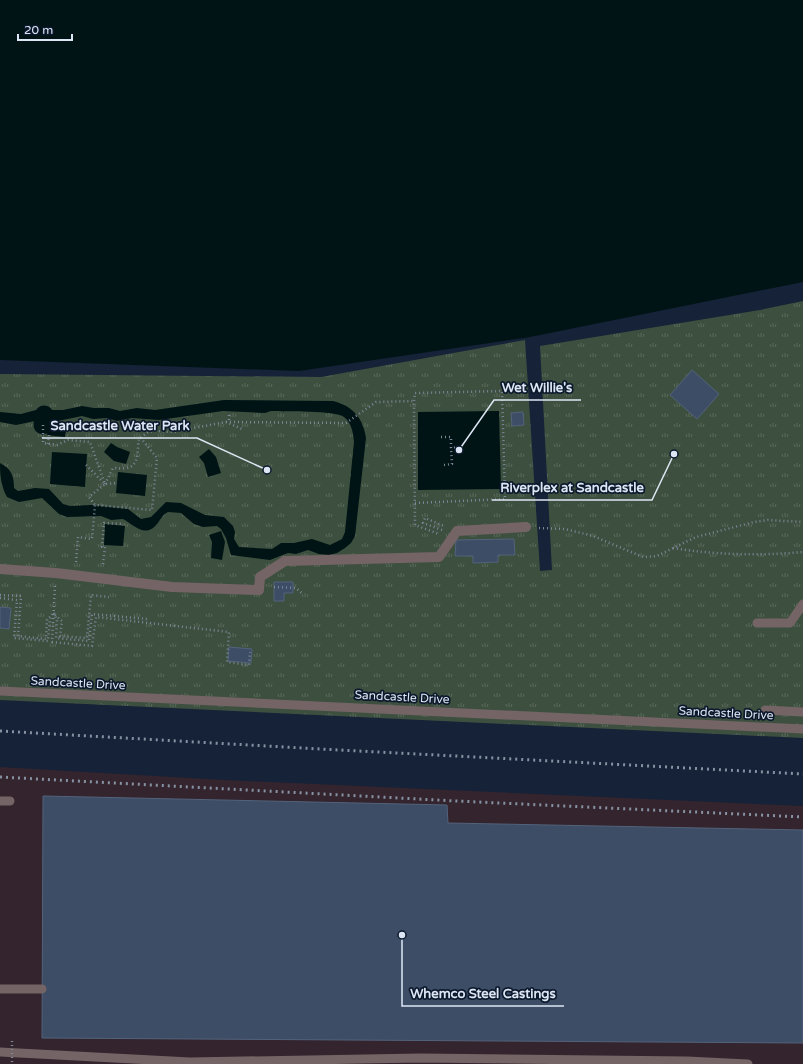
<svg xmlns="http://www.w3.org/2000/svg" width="803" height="1064" font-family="'Varela Round',sans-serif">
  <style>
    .industrial { fill: #33242e }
    .grass { fill: url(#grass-tufts) }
    .water { fill: #011415 }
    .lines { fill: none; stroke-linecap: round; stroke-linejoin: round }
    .canal { stroke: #011415; stroke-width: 19 }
    .building { fill: #3d4d66; stroke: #53637b }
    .path { stroke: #7c8798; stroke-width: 2.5; stroke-dasharray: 1 3; stroke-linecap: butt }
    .lane { stroke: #756465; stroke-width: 9 }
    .street { stroke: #756465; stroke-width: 10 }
    .rail { stroke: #8691a2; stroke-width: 3; stroke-dasharray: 2 4; stroke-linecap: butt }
    .path-bridge { stroke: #7c8798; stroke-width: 2.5; stroke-dasharray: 1 3; stroke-linecap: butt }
    .labels { text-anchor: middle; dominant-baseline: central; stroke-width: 3.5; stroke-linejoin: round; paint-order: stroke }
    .street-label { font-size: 12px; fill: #dde6f4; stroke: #0c192d }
    .leader { fill: none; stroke: #dde6f4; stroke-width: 1.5 }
    .callout-dot { fill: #dde6f4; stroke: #0c192d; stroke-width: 1.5 }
    .callout-label { font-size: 13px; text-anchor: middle; font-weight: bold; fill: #dde6f4; stroke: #0c192d; stroke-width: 3.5; stroke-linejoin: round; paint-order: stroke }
  </style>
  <defs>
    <pattern id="grass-tufts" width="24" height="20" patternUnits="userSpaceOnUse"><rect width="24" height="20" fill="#3d503f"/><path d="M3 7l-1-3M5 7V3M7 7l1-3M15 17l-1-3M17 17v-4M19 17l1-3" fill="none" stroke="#59695b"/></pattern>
  </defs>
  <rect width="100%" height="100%" fill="#152237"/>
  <!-- industrial -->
  <path class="industrial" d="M 0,767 L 225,780 L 803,806 L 803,1064 L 0,1064 Z"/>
  <!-- grass -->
  <path class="grass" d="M 803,301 L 803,738 L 0,700 L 0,374 L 321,377 L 525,340 L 540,571 L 552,570 L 540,346 L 760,310 Z"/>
  <!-- water -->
  <path class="water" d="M 0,0 L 803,0 L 803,282 L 530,337 L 299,371 L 0,360 Z
    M 224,400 L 333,401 C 353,406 363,418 366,438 L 355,536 L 351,543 L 345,548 L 337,553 L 329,555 L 319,554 L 308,550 L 296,554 L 288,553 L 270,560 L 231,555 L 226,538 L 221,529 L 217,526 L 203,527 L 194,524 L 181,513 L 168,512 C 163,514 161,519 157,524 C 145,539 133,524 123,519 L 111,520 L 101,516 L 67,517 L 59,514 L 42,498 L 19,502 L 7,497 C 1,486 0,476 0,463 C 11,469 14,475 14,488 L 18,491 L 35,488 L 49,489 L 63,504 L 70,506 L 91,505 L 128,509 L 141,519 L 151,517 L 166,502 L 181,503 L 205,515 L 224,517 L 233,526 L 235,532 L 234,539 L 239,547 L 272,549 L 281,543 L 294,543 L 312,539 L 330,545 L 342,539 L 345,532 L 354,442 C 353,433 352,423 344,417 C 335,410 285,412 271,411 L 265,413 L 223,411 L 159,420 L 132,418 L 117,421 L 107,418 L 93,419 L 82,416 L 58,421 L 40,420 L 16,425 L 0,422 L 0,412 L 21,414 L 36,410 L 63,410 L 82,406 L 94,408 L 109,408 L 120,411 L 137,408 L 155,410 Z
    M 499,411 L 501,489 L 418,490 L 418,412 Z
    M 49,422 L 67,425 L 65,437 L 47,435 Z
    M 111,443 L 117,447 L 130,452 L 126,464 L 114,461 L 104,452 Z
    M 209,449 L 216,457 L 221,473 L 208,477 L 204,463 L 199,457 Z
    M 52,452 L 87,454 L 85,487 L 50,484 Z
    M 118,472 L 147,475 L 145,496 L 116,493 Z
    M 105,524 L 125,526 L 123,546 L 104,545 Z
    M 221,531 L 225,542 L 222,560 L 211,558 L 212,542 L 209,535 Z"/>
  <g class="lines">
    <!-- canal -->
    <path class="canal" d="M 43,425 L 44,415"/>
  </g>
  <!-- building -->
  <path class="building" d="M 692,370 L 719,394 L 697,419 L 670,395 Z
    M 523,412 L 524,425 L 512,426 L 511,413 Z
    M 514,539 L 515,555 L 498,555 L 498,562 L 473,563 L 473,556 L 455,556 L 456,540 Z
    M 274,582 L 293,582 L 293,593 L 284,593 L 284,601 L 274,601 Z
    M 0,607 L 11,608 L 9,629 L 0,628 Z
    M 229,647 L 252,649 L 251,663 L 228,661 Z
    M 43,796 L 447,805 L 448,823 L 803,830 L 803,1043 L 42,1038 Z"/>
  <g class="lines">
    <!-- path -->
    <path class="path" d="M 229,415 L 229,422
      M 226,422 L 346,423 L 376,402 L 414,401
      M 43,425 L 43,443 L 57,445 L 68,440 L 90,442 L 105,484 L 89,497 L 95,505
      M 441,437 L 451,437 L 451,448 L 461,447
      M 48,444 L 49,435
      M 86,465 L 105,484 L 117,483
      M 444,465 L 452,464 L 451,448
      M 105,484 L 113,468 C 118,468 122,469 126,468 C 140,467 137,448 139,439 L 148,432 L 155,431 L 173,432 L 226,422 L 242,429
      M 415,503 L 505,499 L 502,391 L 415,393 L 414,401 L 415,525 L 439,534
      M 539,528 L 565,529 L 593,536 L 643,557 L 657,556 L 696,537 L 754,522 L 768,520 L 803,522
      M 442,530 L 423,523 L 425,518 L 444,526
      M 673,548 C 716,555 759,556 803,552
      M 76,562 L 78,537 L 92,539 L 95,505 L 152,510 L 157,458 L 140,437
      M 103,564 L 105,547 L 102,547 L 104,523 L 124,524
      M 55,586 L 52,642 L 92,646 L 96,617 L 229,632 L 227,662 L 249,665 L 250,652
      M 274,587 L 296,588 L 303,594
      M 0,595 L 21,596 L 18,636 L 46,639 L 47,619 L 50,617
      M 0,598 L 17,600 L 14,638 L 48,641 L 50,619 L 53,613
      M 54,613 L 57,620 L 56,638 L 89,641 L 92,614 L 147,619
      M 55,615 L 62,621 L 60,636 L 87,638 L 91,595 L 109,597"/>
    <!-- lane -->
    <path class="lane" d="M 757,623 L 790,623 L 803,604
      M 0,691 L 803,729
      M 765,710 L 803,712
      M 0,801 L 10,801
      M 0,989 L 42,989
      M 0,1052 L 190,1062 L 420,1058 L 687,1061 L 748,1064"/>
    <!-- street -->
    <path class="street" d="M 0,569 L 56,573 L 172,587 L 259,590 L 260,577 L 285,561 L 439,557 L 457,531 L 526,527"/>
    <!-- rail -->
    <path class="rail" d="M 0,731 L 320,749 L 803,774
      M 0,777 L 456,801 L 803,817"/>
    <!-- path-bridge -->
    <path class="path-bridge" d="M 12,1041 L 12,1064"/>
  </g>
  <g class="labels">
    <!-- street labels -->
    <g class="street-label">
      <text transform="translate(78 683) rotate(3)">Sandcastle Drive</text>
      <text transform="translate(402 697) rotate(3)">Sandcastle Drive</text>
      <text transform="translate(726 713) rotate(3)">Sandcastle Drive</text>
    </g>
  </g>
  <!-- callouts -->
  <path class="leader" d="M459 450L494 400H581M267 470L197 438H42M674 454L652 500H492M402 935L402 1006H564"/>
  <g class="callout-dot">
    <circle cx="459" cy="450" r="4"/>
    <circle cx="267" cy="470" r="4"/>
    <circle cx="674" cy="454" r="4"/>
    <circle cx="402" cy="935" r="4"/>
  </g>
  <g class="callout-label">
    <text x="537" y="392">Wet Willie's</text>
    <text x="120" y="430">Sandcastle Water Park</text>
    <text x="572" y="492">Riverplex at Sandcastle</text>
    <text x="483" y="998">Whemco Steel Castings</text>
  </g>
  <!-- scale -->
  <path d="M18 34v6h54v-6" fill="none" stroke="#dde6f4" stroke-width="2"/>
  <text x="24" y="34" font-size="12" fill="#dde6f4" stroke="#0c192d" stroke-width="3" paint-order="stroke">20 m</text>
</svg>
